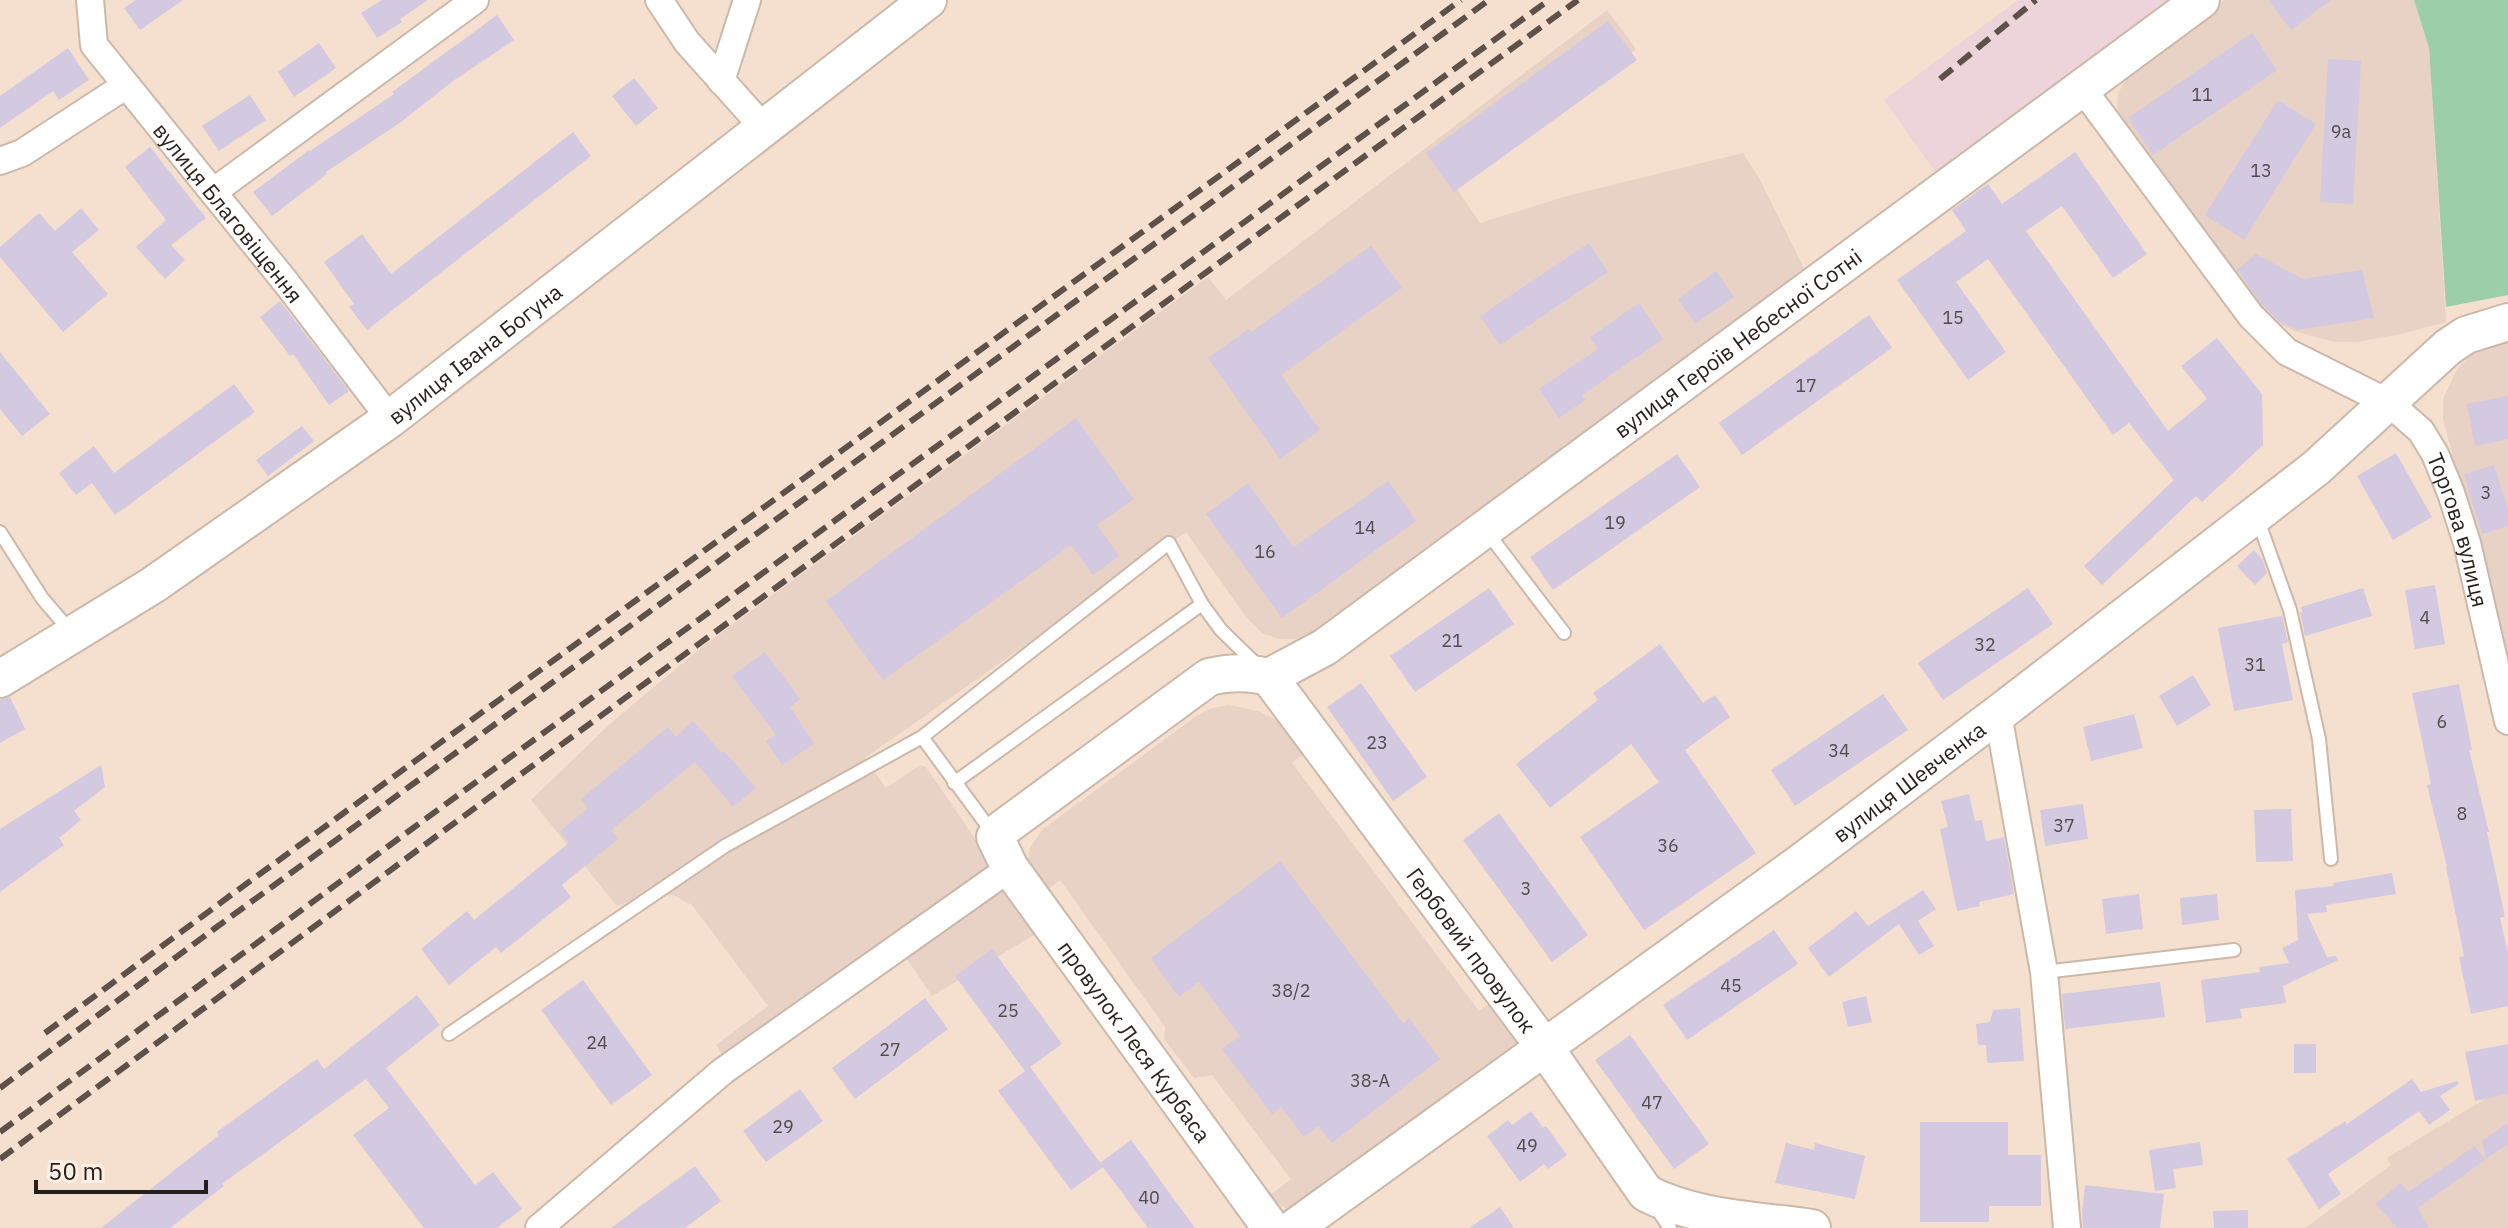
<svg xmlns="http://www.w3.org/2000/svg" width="2508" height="1228" font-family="'IBM Plex Sans',sans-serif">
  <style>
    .commercial { fill: #e8d1c5 }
    .industrial { fill: #edd3da }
    .green { fill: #9ccfa7 }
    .building { fill: #d3c9e0 }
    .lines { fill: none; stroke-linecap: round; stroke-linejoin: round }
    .lane-casing { stroke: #ccb8a8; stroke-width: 16 }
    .street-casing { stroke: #ccb8a8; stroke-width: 30 }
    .secondary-casing { stroke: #ccb8a8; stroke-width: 40 }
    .lane { stroke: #fff; stroke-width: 12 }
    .street { stroke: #fff; stroke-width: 26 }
    .secondary { stroke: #fff; stroke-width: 36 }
    .rail { stroke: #5d5149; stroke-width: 6; stroke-dasharray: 16 8; stroke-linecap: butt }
    .labels { text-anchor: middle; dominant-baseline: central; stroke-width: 6; stroke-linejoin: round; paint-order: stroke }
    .number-label { font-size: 18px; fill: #524a4b }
    .street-label { font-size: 22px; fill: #271f19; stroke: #fcefe5 }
  </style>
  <rect width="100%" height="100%" fill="#f5e0d0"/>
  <!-- commercial -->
  <path class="commercial" d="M 2225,0 L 2414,0 L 2429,48 L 2446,322 L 2397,335 L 2356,342 L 2334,342 L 2294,331 L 2276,322 L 2259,309 L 2124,124 L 2117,109 L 2118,94 L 2125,80 L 2136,66 Z
    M 1607,10 L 1636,49 L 1455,186 L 1480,223 L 1567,196 L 1743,153 L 1759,178 L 1807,274 L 1315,630 L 1296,639 L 1279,639 L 1262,633 L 1246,617 L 1186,532 L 865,758 L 886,788 L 920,765 L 926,767 L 1039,932 L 932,996 L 901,950 L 729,1066 L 716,1045 L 768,1006 L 692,905 L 673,895 L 648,895 L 617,906 L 531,800 L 611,723 L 703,646 L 1208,277 L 1226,300 Z
    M 2508,337 L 2508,673 L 2443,418 L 2443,399 L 2457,369 L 2471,355 Z
    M 1229,705 L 1258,711 L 1281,722 L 1305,753 L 1292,763 L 1479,1011 L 1492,1002 L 1519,1041 L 1518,1046 L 1293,1210 L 1282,1207 L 1269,1196 L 1291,1179 L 1212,1075 L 1194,1078 L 1164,1039 L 1165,1027 L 1060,880 L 1044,893 L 1030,872 L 1028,860 L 1030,848 L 1043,829 L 1195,717 L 1212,708 Z
    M 2508,1089 L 2508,1228 L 2305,1228 L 2391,1165 L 2387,1158 L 2500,1090 Z"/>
  <!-- industrial -->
  <path class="industrial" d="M 2018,0 L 2177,0 L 1938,176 L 1884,100 Z"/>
  <!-- green -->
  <path class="green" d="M 2414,0 L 2508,0 L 2508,295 L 2446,307 L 2429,48 Z"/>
  <!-- building -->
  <path class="building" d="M 136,0 L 183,0 L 140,30 L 124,8 Z
    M 382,0 L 428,0 L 400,19 L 402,22 L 377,38 L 361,13 Z
    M 2268,0 L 2331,0 L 2291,30 Z
    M 497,15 L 514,40 L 453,81 L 401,122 L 326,172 L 327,174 L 272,216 L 253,192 L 309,150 L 310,151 L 394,94 L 392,92 Z
    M 1608,21 L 1637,60 L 1454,192 L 1426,153 Z
    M 2252,33 L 2277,70 L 2153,155 L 2128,118 Z
    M 319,43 L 336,68 L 294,97 L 278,72 Z
    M 68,48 L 89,80 L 59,100 L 53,91 L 0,128 L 0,96 Z
    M 2328,59 L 2361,61 L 2353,204 L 2320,202 Z
    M 634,78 L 658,108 L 636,126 L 612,96 Z
    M 250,95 L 266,120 L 219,151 L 202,126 Z
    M 2278,100 L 2316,124 L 2244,240 L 2205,215 Z
    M 573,132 L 591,156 L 367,330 L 349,307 L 354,304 L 324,262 L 362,234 L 391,274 Z
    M 150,147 L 206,218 L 171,245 L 185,260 L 165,279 L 136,247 L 166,220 L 125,167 Z
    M 2075,152 L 2147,254 L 2113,278 L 2062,206 L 2026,231 L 2168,431 L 2207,399 L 2181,366 L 2217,338 L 2262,394 L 2263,445 L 2202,502 L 2196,496 L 2102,585 L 2084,566 L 2174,480 L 2129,423 L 2113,435 L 1988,259 L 1956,282 L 2006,352 L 1968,380 L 1897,280 L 1966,231 L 1952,210 L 1988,184 L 2002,204 Z
    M 81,208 L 99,230 L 72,252 L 108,294 L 63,332 L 0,257 L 0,247 L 39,213 L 55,231 Z
    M 1589,243 L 1608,272 L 1500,345 L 1480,316 Z
    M 1371,246 L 1402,288 L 1281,375 L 1320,430 L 1280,459 L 1208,358 L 1249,329 L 1251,332 Z
    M 2256,254 L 2303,279 L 2362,270 L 2374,318 L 2297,330 L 2279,321 L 2263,306 L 2237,270 Z
    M 1716,271 L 1734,297 L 1695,324 L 1678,299 Z
    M 280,301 L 349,391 L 329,405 L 293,354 L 290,356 L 260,317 Z
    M 1639,303 L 1663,339 L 1582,395 L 1585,400 L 1559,418 L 1539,389 L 1598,349 L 1590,337 Z
    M 1869,315 L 1892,348 L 1742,455 L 1719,423 Z
    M 0,352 L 50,414 L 22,436 L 0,409 Z
    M 234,384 L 255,412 L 115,515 L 92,483 L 76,495 L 59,473 L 94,446 L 114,473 Z
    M 2508,396 L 2508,439 L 2475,446 L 2467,404 Z
    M 1076,418 L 1134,499 L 1097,525 L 1119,556 L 1093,575 L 1071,545 L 883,680 L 826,601 Z
    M 302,426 L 314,441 L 268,476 L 256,460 Z
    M 2396,453 L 2432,517 L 2393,540 L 2357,476 Z
    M 1677,454 L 1700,487 L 1553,590 L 1530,557 Z
    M 2494,465 L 2508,510 L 2508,526 L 2482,534 L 2464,474 Z
    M 1388,481 L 1416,521 L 1282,618 L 1206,514 L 1248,483 L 1294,547 Z
    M 2254,550 L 2263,560 L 2267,573 L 2255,585 L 2237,566 Z
    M 2435,585 L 2445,644 L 2415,649 L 2405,590 Z
    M 1489,588 L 1514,624 L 1415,692 L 1390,656 Z
    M 2028,588 L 2053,624 L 1943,700 L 1918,663 Z
    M 2363,588 L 2372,616 L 2305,636 L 2300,612 L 2302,612 L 2301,607 Z
    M 2282,616 L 2288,642 L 2282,644 L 2293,700 L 2234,711 L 2218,628 Z
    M 1660,644 L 1703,703 L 1715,695 L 1730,717 L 1685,750 L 1756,853 L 1644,930 L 1580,837 L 1659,782 L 1631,744 L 1550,808 L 1516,764 L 1598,700 L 1593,693 Z
    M 765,652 L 800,699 L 790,707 L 814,744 L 782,765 L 766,741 L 776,735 L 732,676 Z
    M 2193,675 L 2211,705 L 2177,726 L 2159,696 Z
    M 1361,683 L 1427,777 L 1393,801 L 1327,707 Z
    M 2459,684 L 2472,750 L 2469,750 L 2489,832 L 2487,832 L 2505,917 L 2500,918 L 2508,953 L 2508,1006 L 2471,1014 L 2459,957 L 2464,956 L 2446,867 L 2447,867 L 2427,785 L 2431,784 L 2412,693 Z
    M 1883,694 L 1908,730 L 1795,806 L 1771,770 Z
    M 10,697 L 25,729 L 0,743 L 0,700 Z
    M 2134,714 L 2143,748 L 2091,761 L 2083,727 Z
    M 693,721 L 722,753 L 724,751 L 756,788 L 733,807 L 695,762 L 611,830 L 618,839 L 562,885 L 571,897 L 501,953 L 496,947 L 449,985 L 421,949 L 467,911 L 474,920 L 569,843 L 560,831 L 588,808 L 581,799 L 668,727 L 676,737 Z
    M 101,765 L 105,787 L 74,811 L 81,820 L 59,838 L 64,845 L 0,892 L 0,829 Z
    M 1969,794 L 1975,821 L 1982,820 L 1986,841 L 2004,837 L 2014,894 L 1979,902 L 1980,906 L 1957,911 L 1940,829 L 1948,827 L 1941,801 Z
    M 2083,804 L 2088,839 L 2045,846 L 2040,810 Z
    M 2291,809 L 2293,861 L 2256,862 L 2254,810 Z
    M 1499,813 L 1588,935 L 1552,962 L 1463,840 Z
    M 1280,861 L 1403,1023 L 1409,1018 L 1440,1059 L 1332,1143 L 1318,1126 L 1304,1137 L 1281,1107 L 1272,1114 L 1222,1049 L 1240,1036 L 1199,982 L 1179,997 L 1151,958 Z
    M 2392,873 L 2396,894 L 2326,905 L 2327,912 L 2307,914 L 2327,957 L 2336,956 L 2338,960 L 2283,986 L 2286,1003 L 2240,1009 L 2242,1018 L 2206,1023 L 2201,980 L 2260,972 L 2259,967 L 2289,963 L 2282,948 L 2298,940 L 2295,890 L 2334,886 L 2333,883 Z
    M 1923,890 L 1936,909 L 1918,921 L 1934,946 L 1919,955 L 1899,924 L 1829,977 L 1808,948 L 1856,911 L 1868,926 Z
    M 2139,894 L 2143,929 L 2106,934 L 2102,899 Z
    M 2217,894 L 2219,920 L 2182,925 L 2180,898 Z
    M 1774,930 L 1798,964 L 1687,1040 L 1663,1005 Z
    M 992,949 L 1062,1044 L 1030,1067 L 1103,1167 L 1071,1190 L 998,1091 L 1025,1071 L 955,976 Z
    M 583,980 L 652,1075 L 611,1105 L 541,1010 Z
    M 2160,982 L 2165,1017 L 2065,1029 L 2062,994 Z
    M 417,995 L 440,1025 L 386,1068 L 475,1185 L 493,1172 L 522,1209 L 497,1228 L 424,1228 L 353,1135 L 389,1108 L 366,1079 L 222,1184 L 224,1186 L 170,1228 L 101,1228 L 219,1135 L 217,1132 L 317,1059 L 324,1069 Z
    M 1866,996 L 1872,1022 L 1848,1027 L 1842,1002 Z
    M 925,998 L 948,1029 L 855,1099 L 832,1068 Z
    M 2020,1008 L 2024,1061 L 1987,1063 L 1986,1045 L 1978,1045 L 1976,1024 L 1990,1022 L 1993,1010 Z
    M 1630,1035 L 1709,1144 L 1674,1169 L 1595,1060 Z
    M 2294,1044 L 2316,1044 L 2316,1073 L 2294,1073 Z
    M 2508,1044 L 2508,1094 L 2475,1101 L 2465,1052 Z
    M 2412,1079 L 2421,1092 L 2457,1081 L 2459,1084 L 2440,1096 L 2450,1110 L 2429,1125 L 2419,1111 L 2328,1174 L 2341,1194 L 2319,1209 L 2287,1159 L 2345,1121 L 2347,1124 Z
    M 800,1089 L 823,1121 L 766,1162 L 743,1131 Z
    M 1531,1111 L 1543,1128 L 1546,1126 L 1567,1155 L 1548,1169 L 1544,1164 L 1520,1182 L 1487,1136 L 1508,1120 L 1512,1125 Z
    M 1920,1122 L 2008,1122 L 2008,1155 L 2041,1155 L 2041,1206 L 1989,1206 L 1989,1222 L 1920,1222 Z
    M 2508,1123 L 2508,1144 L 2486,1159 L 2482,1141 Z
    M 1131,1140 L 1195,1228 L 1148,1228 L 1100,1163 Z
    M 2200,1142 L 2203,1165 L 2173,1169 L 2176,1188 L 2155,1191 L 2149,1150 Z
    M 1786,1143 L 1814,1150 L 1815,1143 L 1865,1156 L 1855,1199 L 1775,1183 Z
    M 2475,1146 L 2485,1160 L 2418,1208 L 2429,1228 L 2397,1228 L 2376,1204 L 2400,1183 L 2408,1192 Z
    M 695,1166 L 721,1201 L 685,1228 L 611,1228 Z
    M 2085,1185 L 2164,1194 L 2160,1228 L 2083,1228 L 2082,1212 Z
    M 1500,1207 L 1514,1228 L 1469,1228 Z
    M 2248,1210 L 2248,1228 L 2214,1228 L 2213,1211 Z"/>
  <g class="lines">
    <defs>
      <path id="lane" d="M 2258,520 L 2290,610 L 2319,739 L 2331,859
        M 0,532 L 42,598 L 71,632
        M 1487,532 L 1564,633
        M 954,783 L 1202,604
        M 992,832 L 922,737 L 1169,543 L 1202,604 L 1221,630 L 1258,666
        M 2044,972 L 2234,950
        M 449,1034 L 725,846 L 922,737
        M 1657,1209 L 1670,1228"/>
      <g id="street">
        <path id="s1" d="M 90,0 L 94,45 L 288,285 L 390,419"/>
        <path d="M 659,0 L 687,42 L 763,127"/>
        <path d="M 721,81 L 747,0"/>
        <path id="s2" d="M 2082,88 L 2251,316 L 2287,352 L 2389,403 L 2421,431 L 2435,454 L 2451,493 L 2467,543 L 2508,721"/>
        <path d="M 0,161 L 22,153 L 125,86"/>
        <path d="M 213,192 L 475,0"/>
        <path d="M 1998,714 L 2044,972 L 2067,1228"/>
        <path d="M 539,1228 L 723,1071 L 1010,868"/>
      </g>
      <g id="secondary">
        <path id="s3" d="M 1269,677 L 1325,647 L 2201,0"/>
        <path id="s4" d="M 1269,677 L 1545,1048 L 1646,1193 C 1696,1219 1757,1220 1812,1228"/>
        <path id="s5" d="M 1269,677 C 1247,672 1230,672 1209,677 L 1002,829 L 995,837 L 1010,868 L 1271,1228"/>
        <path id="s6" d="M 0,679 L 153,585 L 390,419 L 928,0"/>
        <path id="s7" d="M 1294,1228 L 1800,863 L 1998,714 L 2316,468 L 2448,347 L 2466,335 L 2508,322"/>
      </g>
    </defs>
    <!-- lane casing -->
    <use href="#lane" class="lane-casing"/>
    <!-- street casing -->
    <use href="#street" class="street-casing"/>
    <!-- secondary casing -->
    <use href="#secondary" class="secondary-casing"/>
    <!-- lane -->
    <use href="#lane" class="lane"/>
    <!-- street -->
    <use href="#street" class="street"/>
    <!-- secondary -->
    <use href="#secondary" class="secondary"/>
    <!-- rail -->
    <path class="rail" d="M 1940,79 L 2036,0
      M 45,1033 L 231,895 L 1461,0
      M 0,1088 L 214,929 L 1489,0
      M 0,1132 L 424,820 L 1549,0
      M 0,1159 L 438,835 L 1578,0"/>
  </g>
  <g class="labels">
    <!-- number labels -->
    <g class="number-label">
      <text x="2202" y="94">11</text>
      <text x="2341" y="131">9а</text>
      <text x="2261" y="170">13</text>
      <text x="1953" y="317">15</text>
      <text x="1806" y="385">17</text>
      <text x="2486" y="492">3</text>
      <text x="1615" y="522">19</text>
      <text x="1365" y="527">14</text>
      <text x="1265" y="551">16</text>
      <text x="2425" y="617">4</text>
      <text x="1452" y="640">21</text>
      <text x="1985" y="644">32</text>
      <text x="2255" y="664">31</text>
      <text x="2442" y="721">6</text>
      <text x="1377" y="742">23</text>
      <text x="1839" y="750">34</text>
      <text x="2462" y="813">8</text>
      <text x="2064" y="825">37</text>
      <text x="1668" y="845">36</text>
      <text x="1526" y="888">3</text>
      <text x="1731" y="985">45</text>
      <text x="1291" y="990">38/2</text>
      <text x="1008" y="1010">25</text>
      <text x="597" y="1042">24</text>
      <text x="890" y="1049">27</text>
      <text x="1370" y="1080">38-А</text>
      <text x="1652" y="1102">47</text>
      <text x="783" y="1126">29</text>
      <text x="1527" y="1145">49</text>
      <text x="1149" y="1197">40</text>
    </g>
    <!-- street labels -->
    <g class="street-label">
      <text stroke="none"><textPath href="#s1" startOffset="260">вулиця Благовіщення</textPath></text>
      <text stroke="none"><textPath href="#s3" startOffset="576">вулиця Героїв Небесної Сотні</textPath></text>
      <text stroke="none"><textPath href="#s6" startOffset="576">вулиця Івана Богуна</textPath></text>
      <text stroke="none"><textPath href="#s2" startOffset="598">Торгова вулиця</textPath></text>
      <text stroke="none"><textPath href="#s7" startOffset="760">вулиця Шевченка</textPath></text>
      <text stroke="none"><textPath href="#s4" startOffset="340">Гербовий провулок</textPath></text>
      <text stroke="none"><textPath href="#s5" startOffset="576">провулок Леся Курбаса</textPath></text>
    </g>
  </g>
  <!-- scale -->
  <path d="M36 1180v12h170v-12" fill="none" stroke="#271f19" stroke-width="4"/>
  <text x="48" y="1180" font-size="24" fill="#271f19" stroke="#fcefe5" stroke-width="6" paint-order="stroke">50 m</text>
</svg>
